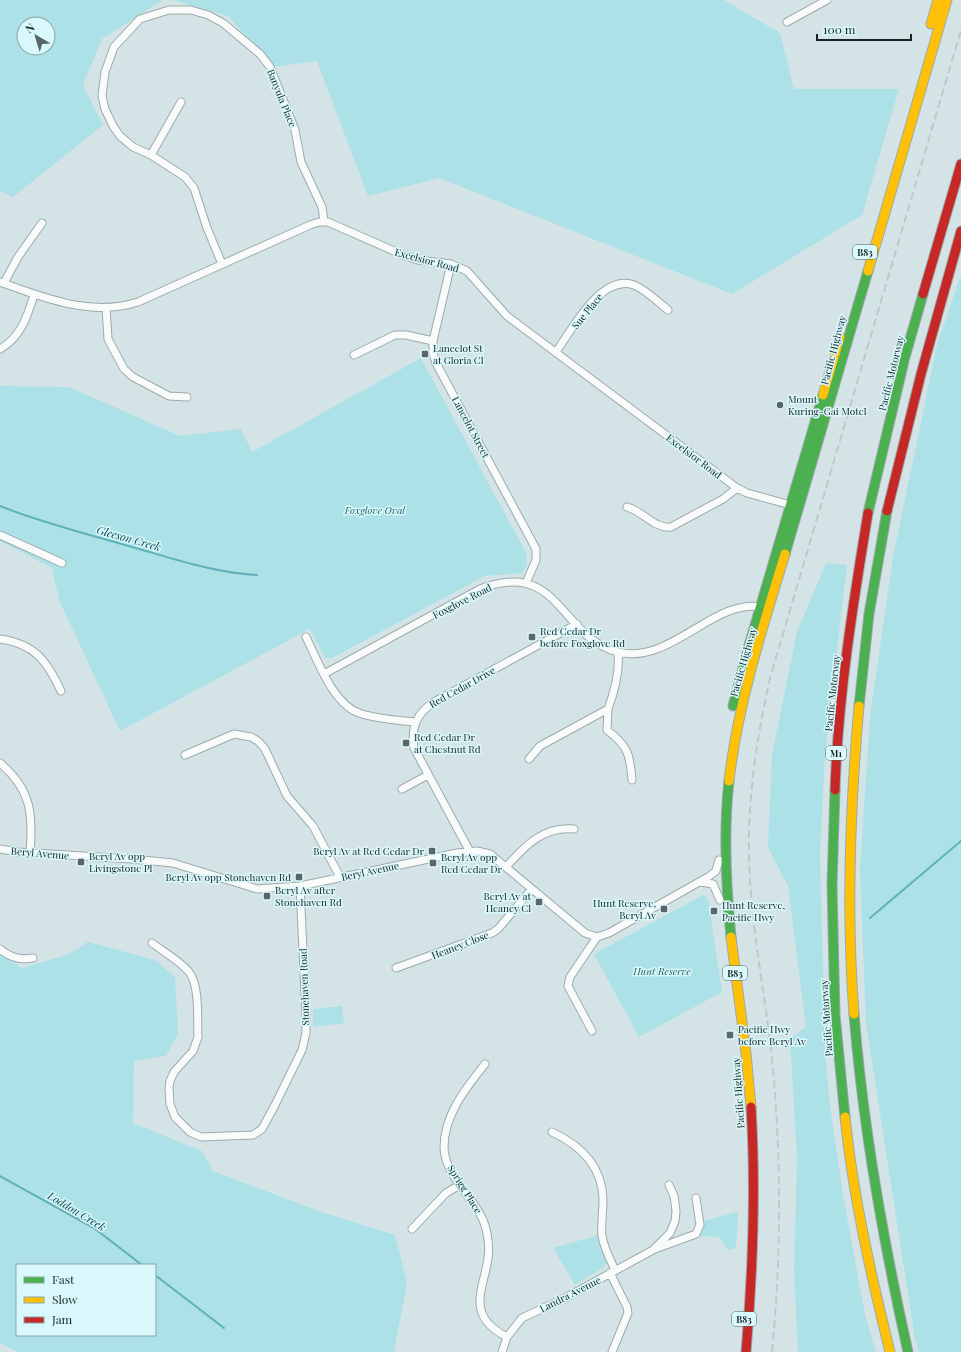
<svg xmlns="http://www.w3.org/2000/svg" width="961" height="1352" font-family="'Playfair Display',serif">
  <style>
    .green { fill: #abe1e7; fill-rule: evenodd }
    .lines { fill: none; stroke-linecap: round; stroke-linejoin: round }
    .stream { stroke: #5fb0b8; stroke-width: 2 }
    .street-casing { stroke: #9daaab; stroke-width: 9 }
    .fast-casing { stroke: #9daaab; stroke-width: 11 }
    .slow-casing { stroke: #9daaab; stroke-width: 11 }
    .jam-casing { stroke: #9daaab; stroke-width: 11 }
    .street { stroke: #f9fbfb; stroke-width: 7 }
    .fast { stroke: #4caf50; stroke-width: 9 }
    .slow { stroke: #ffc107; stroke-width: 9 }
    .jam { stroke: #c62828; stroke-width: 9 }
    .rail { stroke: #c3c7c7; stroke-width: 2; stroke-dasharray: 8 4; stroke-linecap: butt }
    .poi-dot { fill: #5a6768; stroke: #d9f8fb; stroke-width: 1.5 }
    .labels { text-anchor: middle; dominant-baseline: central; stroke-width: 3; stroke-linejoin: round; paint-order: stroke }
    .shield { fill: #d9f8fb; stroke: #526364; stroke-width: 1 }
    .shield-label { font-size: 9px; font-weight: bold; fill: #182324 }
    .street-label { font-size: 10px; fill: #182324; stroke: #d9f8fb }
    .poi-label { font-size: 10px; fill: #182324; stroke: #d9f8fb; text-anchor: start }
    .park-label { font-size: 10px; font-style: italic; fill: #286167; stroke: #d9f8fb }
    .water-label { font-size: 11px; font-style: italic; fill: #08484e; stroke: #d9f8fb }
  </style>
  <rect width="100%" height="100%" fill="#d4e4e6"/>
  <!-- green -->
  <path class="green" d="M 0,0 L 163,0 L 102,39 L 83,85 L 103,125 L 13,197 L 0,191 ZM 24,24 L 48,24 L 48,48 L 24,48 Z
    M 173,0 L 724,0 L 780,33 L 794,89 L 899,89 L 862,215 L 732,294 L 439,178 L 368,196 L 317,61 L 273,67 L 228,16 Z
    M 961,274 L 961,1352 L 919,1352 L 915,1339 L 866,1023 L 860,869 L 870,716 L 893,557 L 937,345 Z
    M 421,358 L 526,553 L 527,564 L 522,573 L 485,576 L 330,659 L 329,657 L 326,659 L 310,629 L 120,731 L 59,600 L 52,568 L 0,541 L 0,386 L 69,387 L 180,436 L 241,429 L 252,452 Z
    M 826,563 L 847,565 L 825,753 L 820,853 L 825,1047 L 829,1098 L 843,1195 L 865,1315 L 876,1352 L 798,1352 L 794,1272 L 797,1158 L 790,1039 L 806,1027 L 788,886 L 768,847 L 772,755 L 797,632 Z
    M 703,895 L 708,899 L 722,992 L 639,1037 L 594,954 Z
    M 88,942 L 155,960 L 175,977 L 178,1034 L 166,1056 L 134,1061 L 133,1123 L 202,1151 L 213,1171 L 318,1211 L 395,1235 L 407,1283 L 394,1352 L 18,1352 L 0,1343 L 0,954 L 22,968 L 69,954 ZM 17,1265 L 155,1265 L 155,1335 L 17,1335 Z
    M 342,1006 L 344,1023 L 313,1027 L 313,1009 Z
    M 738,1212 L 736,1248 L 728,1250 L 719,1237 L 700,1236 L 704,1228 L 703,1221 Z
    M 599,1235 L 607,1263 L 601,1269 L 575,1285 L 553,1248 Z"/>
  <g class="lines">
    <!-- stream -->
    <path class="stream" d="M 0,506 C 42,523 88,534 132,547 C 172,558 214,573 257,575
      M 870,918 L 961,841
      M 0,1176 L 94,1228 L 142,1265
      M 155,1275 L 224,1328"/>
    <defs>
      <path id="street" d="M 787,22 L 827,0
        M 151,155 L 181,102
        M 222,264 L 207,228 L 194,188 L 185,177 L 151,155 L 133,147 L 120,136 L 113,126 L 105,109 L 102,96 L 105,72 L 114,47 L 140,19 L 169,10 L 191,10 L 208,15 L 223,23 L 260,54 L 270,67 L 290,117 L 295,130 L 301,162 L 322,207 L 324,221
        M 451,264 L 433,341 L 433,353 L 436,363 L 536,549 L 536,560 L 526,583
        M 0,282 C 44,298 91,317 138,302 L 310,225 L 319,222 L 328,222 L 403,255 L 418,260 L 451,264 L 467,271 L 507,316 L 737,488 L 747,493 L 794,506
        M 4,283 L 18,257 L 42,223
        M 106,308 L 108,339 L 124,369 L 133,377 L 169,396 L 187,397
        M 0,349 C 21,337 27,317 34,295
        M 556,352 C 571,331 601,273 634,285 C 646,290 658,302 668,310
        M 354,355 L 395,335 L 406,335 L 433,341
        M 627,507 C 643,511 654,529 671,527 L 723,499 L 737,488
        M 0,535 L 62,563
        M 306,637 C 318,661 333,704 359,713 C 376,719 396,720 414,722
        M 0,639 C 35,644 47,661 61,691
        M 324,674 L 480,589 C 560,558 559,637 618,652 C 671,665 713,598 762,607
        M 608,709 L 607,730 C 628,746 630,754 632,780
        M 185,755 L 234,734 L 251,737 L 258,741 L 265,749 L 287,796 L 313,826 L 340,877
        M 529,759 L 540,746 L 608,709 C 615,690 620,671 618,652
        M 0,763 C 32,790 33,815 30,853
        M 402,789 L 428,775
        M 0,849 L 18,852 L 132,859 L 173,863 L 257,889 L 300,886 L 457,853 L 477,851 L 490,854 L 585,933 L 597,937 L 609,933 L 708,877 L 716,871 L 719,860
        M 469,850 L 414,748 C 411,727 416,714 434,702 L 577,624
        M 506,867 C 525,846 543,826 574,829
        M 700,882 L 713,884 L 720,900
        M 152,943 C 164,952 180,961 189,972 C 200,986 197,1019 198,1037 L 193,1051 L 174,1072 L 170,1081 L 169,1088 L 170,1104 L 175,1117 L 190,1132 L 201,1137 L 253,1135 L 262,1129 L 275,1105 L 302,1050 L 306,1033 L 306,1016 L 300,886
        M 0,949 C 11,958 20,960 33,958
        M 396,968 L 492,933 L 498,929 L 531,890
        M 592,1031 L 568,986 L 570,977 L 597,937
        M 485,1064 C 466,1088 444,1115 444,1147 C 444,1173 470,1194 481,1216 C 485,1223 487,1232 488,1240 C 494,1278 456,1311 507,1337
        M 552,1132 C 580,1145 602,1166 603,1199 C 603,1211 601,1223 602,1236 C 604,1248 610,1259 615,1270
        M 412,1229 L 446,1193 L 460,1185
        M 655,1249 L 696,1234 L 700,1225 L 696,1198
        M 610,1273 L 627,1307 L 628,1313 L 612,1352
        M 502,1352 L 507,1337 L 522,1318 L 565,1298 L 653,1250 L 670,1233 L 675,1221 L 676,1211 L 674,1196 L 669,1185"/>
      <path id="fast" d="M 868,513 L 905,357 L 923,294
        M 785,554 L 868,271
        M 733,706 L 750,642 L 823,395
        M 859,706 L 869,614 L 887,511
        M 729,781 C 723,833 726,886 731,937
        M 835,790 L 832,885 L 835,1015 L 845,1117
        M 854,1014 C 863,1128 883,1240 908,1352"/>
      <path id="slow" d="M 931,24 L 938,0
        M 868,271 L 947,0
        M 823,395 L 840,337
        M 729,781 C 738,703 762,629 785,554
        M 731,937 L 746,1053 L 751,1107
        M 854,1014 C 846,911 850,808 859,706
        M 845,1117 C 853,1196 871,1275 890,1352"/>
      <path id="jam" d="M 923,294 L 961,164
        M 887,511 L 921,374 L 961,231
        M 835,790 C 838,697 853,604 868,513
        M 746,1352 C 753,1270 756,1189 751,1107"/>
    </defs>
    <!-- street casing -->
    <use href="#street" class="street-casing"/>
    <!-- fast casing -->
    <use href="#fast" class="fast-casing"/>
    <!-- slow casing -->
    <use href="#slow" class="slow-casing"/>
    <!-- jam casing -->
    <use href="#jam" class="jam-casing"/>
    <!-- street -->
    <use href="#street" class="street"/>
    <!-- fast -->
    <use href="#fast" class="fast"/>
    <!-- slow -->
    <use href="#slow" class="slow"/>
    <!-- jam -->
    <use href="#jam" class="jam"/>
    <!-- rail -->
    <path class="rail" d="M 772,1352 C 781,1262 781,1170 774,1080 C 768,1005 750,929 749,854 C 748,794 757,737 770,678 L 961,30"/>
  </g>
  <!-- markers -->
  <g class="poi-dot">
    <rect x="421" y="350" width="8" height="8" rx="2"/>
    <circle cx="780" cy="405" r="4"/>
    <rect x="528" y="633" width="8" height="8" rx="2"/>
    <rect x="402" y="739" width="8" height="8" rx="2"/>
    <rect x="428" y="847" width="8" height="8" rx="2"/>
    <rect x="77" y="858" width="8" height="8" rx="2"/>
    <rect x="429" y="859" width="8" height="8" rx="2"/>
    <rect x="295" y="873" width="8" height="8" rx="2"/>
    <rect x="263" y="892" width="8" height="8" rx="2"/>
    <rect x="535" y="898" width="8" height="8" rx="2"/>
    <rect x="660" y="905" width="8" height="8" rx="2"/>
    <rect x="710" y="907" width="8" height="8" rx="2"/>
    <rect x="726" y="1031" width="8" height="8" rx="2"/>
  </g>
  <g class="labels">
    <!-- shield labels -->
    <g class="shield">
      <rect x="853" y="245" width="24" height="14" rx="3"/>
      <rect x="826" y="746" width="20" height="14" rx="3"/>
      <rect x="723" y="966" width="24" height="14" rx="3"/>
      <rect x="732" y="1312" width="24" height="14" rx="3"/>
    </g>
    <g class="shield-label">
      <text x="865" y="252">B83</text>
      <text x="836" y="753">M1</text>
      <text x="735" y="973">B83</text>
      <text x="744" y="1319">B83</text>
    </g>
    <!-- street labels -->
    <g class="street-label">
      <text transform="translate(282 98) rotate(68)">Banyula Place</text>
      <text transform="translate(427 260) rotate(15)">Excelsior Road</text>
      <text transform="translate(587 311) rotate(-51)">Sue Place</text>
      <text transform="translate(833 350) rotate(-75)">Pacific Highway</text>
      <text transform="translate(891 373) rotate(-76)">Pacific Motorway</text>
      <text transform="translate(471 427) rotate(62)">Lancelot Street</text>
      <text transform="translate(694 456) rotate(37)">Excelsior Road</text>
      <text transform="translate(462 601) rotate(-27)">Foxglove Road</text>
      <text transform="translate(743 662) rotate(-74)">Pacific Highway</text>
      <text transform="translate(462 687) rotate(-29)">Red Cedar Drive</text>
      <text transform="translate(832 693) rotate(-84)">Pacific Motorway</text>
      <text transform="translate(40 853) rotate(5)">Beryl Avenue</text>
      <text transform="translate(370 871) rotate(-12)">Beryl Avenue</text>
      <text transform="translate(460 945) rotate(-21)">Heaney Close</text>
      <text transform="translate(304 987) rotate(-92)">Stonehaven Road</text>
      <text transform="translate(826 1018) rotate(-94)">Pacific Motorway</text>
      <text transform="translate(738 1093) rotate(-94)">Pacific Highway</text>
      <text transform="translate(465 1189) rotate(58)">Sprigg Place</text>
      <text transform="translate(570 1294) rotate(-27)">Landra Avenue</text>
    </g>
    <!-- poi labels -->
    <g class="poi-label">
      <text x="433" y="348">Lancelot St<tspan x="433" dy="12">at Gloria Cl</tspan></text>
      <text x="788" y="399">Mount<tspan x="788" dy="12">Kuring-Gai Motel</tspan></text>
      <text x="540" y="631">Red Cedar Dr<tspan x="540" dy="12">before Foxglove Rd</tspan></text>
      <text x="414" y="737">Red Cedar Dr<tspan x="414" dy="12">at Chestnut Rd</tspan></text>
      <text x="424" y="851" text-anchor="end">Beryl Av at Red Cedar Dr</text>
      <text x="89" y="856">Beryl Av opp<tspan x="89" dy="12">Livingstone Pl</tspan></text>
      <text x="441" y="857">Beryl Av opp<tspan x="441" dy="12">Red Cedar Dr</tspan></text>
      <text x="291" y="877" text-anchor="end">Beryl Av opp Stonehaven Rd</text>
      <text x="275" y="890">Beryl Av after<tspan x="275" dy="12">Stonehaven Rd</tspan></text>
      <text x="531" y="896" text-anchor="end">Beryl Av at<tspan x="531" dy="12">Heaney Cl</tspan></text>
      <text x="656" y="903" text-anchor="end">Hunt Reserve,<tspan x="656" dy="12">Beryl Av</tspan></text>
      <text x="722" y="905">Hunt Reserve,<tspan x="722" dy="12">Pacific Hwy</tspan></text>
      <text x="738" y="1029">Pacific Hwy<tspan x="738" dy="12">before Beryl Av</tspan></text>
    </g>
    <!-- park labels -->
    <g class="park-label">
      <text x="375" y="510">Foxglove Oval</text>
      <text x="662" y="971">Hunt Reserve</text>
    </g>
    <!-- water labels -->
    <g class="water-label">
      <text transform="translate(129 538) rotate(16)">Gleeson Creek</text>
      <text transform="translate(77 1211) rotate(31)">Loddon Creek</text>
    </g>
  </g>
  <!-- legend -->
  <rect x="16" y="1264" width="140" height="72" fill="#d9f8fb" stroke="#8ca3a5"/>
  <rect x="24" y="1277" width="20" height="6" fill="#4caf50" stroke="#8ca3a5"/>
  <text x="52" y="1284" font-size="12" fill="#182324">Fast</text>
  <rect x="24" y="1297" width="20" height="6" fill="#ffc107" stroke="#8ca3a5"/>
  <text x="52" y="1304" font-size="12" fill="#182324">Slow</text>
  <rect x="24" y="1317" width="20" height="6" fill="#c62828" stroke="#8ca3a5"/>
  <text x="52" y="1324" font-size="12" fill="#182324">Jam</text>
  <!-- north arrow -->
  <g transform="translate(36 36) rotate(322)"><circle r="19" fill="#d9f8fb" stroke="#8ca3a5"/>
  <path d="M0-3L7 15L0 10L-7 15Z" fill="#5a6768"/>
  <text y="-6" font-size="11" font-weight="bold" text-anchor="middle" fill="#182324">N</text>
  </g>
  <!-- scale -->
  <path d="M817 34v6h94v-6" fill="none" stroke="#182324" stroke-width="2"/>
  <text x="823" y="34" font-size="12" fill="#182324" stroke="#d9f8fb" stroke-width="3" paint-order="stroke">100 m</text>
</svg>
